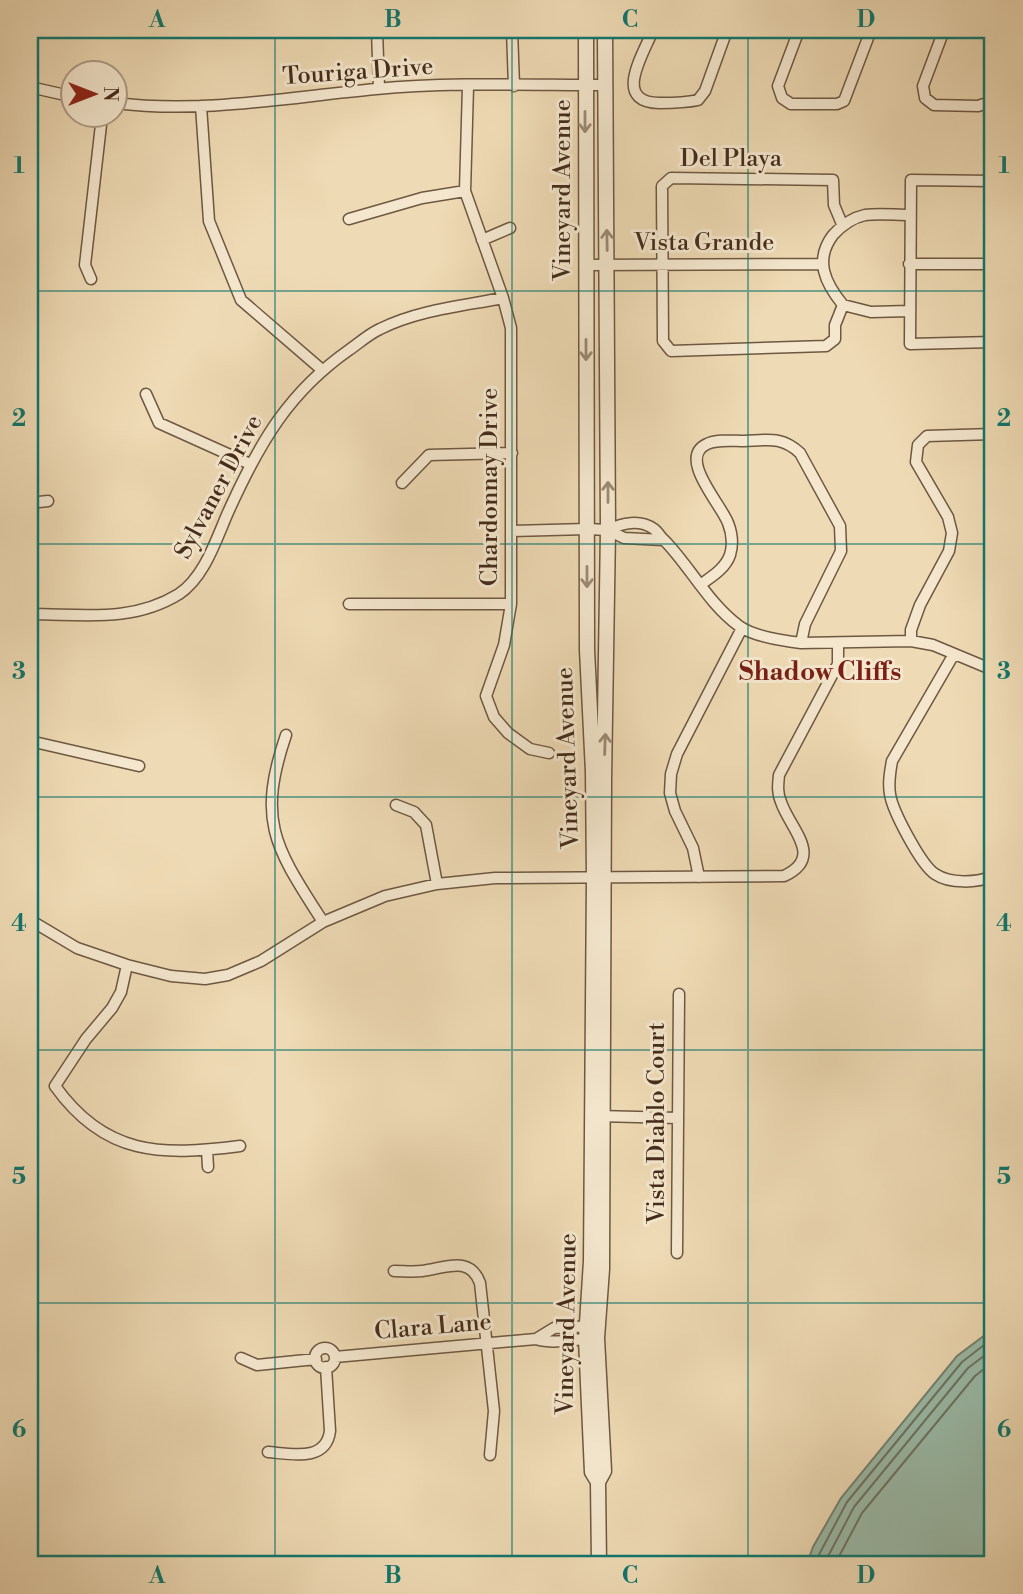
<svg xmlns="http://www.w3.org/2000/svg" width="1023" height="1594" font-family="'Libre Bodoni',serif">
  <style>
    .water { fill: #9abba9; stroke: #788270; stroke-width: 2 }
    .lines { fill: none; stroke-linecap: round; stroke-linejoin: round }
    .shore { stroke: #6f7462; stroke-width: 2 }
    .minor-casing { stroke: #6e5841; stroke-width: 13 }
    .tertiary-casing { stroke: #6e5841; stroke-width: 17 }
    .minor { stroke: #f4e7ce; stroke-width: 10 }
    .tertiary { stroke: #f4e7ce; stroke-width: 14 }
    .oneway { stroke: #9c8a74 }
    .grid { fill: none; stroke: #0f766e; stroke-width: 2; stroke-opacity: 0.55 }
    .labels { text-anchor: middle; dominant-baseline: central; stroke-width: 6; stroke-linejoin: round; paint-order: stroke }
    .street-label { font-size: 24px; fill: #442c1b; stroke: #f4e7ce }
    .neighbourhood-label { font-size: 26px; font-weight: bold; fill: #7a1f14; stroke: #f4e7ce }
    .neatline { fill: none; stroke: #0f766e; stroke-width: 2.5 }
    .grid-label { font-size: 23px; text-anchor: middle; font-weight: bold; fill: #0f766e }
  </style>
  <rect width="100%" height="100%" fill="#eedab4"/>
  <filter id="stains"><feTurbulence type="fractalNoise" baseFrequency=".00286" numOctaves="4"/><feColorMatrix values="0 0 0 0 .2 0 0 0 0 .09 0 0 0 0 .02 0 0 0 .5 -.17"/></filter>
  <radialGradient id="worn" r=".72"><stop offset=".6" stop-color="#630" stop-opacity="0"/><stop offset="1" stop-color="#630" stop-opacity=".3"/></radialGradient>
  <!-- water -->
  <path class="water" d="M 993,1329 L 993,1564 L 807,1564 L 813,1547 L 841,1498 L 957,1356 Z"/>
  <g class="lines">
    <!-- shore -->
    <path class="shore" d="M 814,1564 L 847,1502 L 962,1362 L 993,1338
      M 824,1564 L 854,1507 L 968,1368 L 993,1349
      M 835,1564 L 862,1513 L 975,1376 L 993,1362"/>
    <defs>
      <path id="minor" d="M 377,30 L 379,88
        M 512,30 L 514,86
        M 653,30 C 643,55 612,102 659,103 C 672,103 685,103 698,100 L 705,91 L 727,30
        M 799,30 L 778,86 L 782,98 L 791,104 L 837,104 L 844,101 L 871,30
        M 944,30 L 923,86 L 925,98 L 934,105 L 978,106 L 987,103 L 993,92
        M 468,86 L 465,191 L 503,298 L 511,328 L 511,604 L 504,645 L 486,696 L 494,717 L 508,733 L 530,749 L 549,753
        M 30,87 L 74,97
        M 116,103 C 202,114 289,97 376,89 C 450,82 530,85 605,85
        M 201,106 L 209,221 L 241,300 L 321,369
        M 993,181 L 911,180 L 910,344 L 993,342
        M 349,219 L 422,198 L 465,191
        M 842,224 L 834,205 L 833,180 L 671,178 L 662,186 L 663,341 L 671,351 L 826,346 L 835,339 L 835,325 L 843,305
        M 482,240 L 510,228
        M 909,264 L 993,264
        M 586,265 L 822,264
        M 91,279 L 85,265 L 102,116
        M 909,311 L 871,312 L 843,305 C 825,283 814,260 833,235 C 842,225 851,218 865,215 C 879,213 895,215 910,215
        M 146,394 L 159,423 L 250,464
        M 402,483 L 429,455 L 512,453
        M 30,503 L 48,501
        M 608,530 C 622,523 640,519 654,529 C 658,532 661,538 665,541 C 691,568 708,603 739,626 C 753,636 784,641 801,643 L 911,641 L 933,645 L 993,670
        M 512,531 L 587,529 L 608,530 L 624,538 L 663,540
        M 700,585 C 711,577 725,569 730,555 C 733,545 732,533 728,523 C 721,504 677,458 707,444 C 717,439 733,441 744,441 C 768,440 782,436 800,453 L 840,526 L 841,551 L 805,624 L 801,643
        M 349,604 L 511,604
        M 30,614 C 83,614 132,623 179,594 C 206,576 217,536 230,508 C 260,442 289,392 349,350 C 359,343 369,334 380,329 C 418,310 462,306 503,298
        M 911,641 L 911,630 L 920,605 L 949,551 L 952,533 L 948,517 L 916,462 L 918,445 L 927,436 L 993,434
        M 954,654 L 892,761 C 890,772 888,783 890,794 C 892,810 921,865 935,874 C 950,884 977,883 993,876
        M 286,735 C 256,823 276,848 323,922
        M 30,741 L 139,766
        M 396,805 L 414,812 L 426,825 L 437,884
        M 699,877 L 693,848 L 675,811 L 670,793 L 671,774 L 677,754 L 742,628
        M 30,920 L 77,948 L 127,965 L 171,976 L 205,979 L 228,975 L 261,961 L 323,922 L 385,896 L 437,884 L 495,878 L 784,876 C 825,857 790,829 781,802 C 777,793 778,785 779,775 L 838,664 L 838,643
        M 127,965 L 121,992 L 112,1008 L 86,1039 L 55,1086 C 105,1156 161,1156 240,1146
        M 597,1116 L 678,1118
        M 207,1150 L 208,1167
        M 677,1253 L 679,994
        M 394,1271 C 403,1271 413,1272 422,1271 C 445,1268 470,1255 480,1283 L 494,1411 L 490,1455
        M 536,1339 L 554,1328 L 594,1326
        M315 1358a10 10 0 1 1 20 0a10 10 0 1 1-20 0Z
        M 335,1357 L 536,1339 C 552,1344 569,1340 586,1339 L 590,1333
        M 241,1358 L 257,1365 L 316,1359
        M 268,1452 C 292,1454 326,1462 330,1431 L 326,1367"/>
      <path id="tertiary" d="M 586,30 L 587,650 L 593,772 L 594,878 L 591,1261 L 586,1339 L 592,1472 L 598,1482
        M 599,1564 L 598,1482 L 604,1471 L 597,1338 L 602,1269 L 604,780 L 608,530 L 605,30"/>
    </defs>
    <!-- minor casing -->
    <use href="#minor" class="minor-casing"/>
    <!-- tertiary casing -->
    <use href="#tertiary" class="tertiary-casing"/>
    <!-- minor -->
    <use href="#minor" class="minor"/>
    <!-- tertiary -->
    <use href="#tertiary" class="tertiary"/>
  </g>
  <!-- one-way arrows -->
  <defs><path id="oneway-shaft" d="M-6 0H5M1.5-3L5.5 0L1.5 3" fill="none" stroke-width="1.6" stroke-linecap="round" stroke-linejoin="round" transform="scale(1.75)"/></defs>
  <g class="oneway">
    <use href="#oneway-shaft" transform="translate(585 122) rotate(90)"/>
    <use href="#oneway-shaft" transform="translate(607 240) rotate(-91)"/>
    <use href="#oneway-shaft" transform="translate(586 350) rotate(90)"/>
    <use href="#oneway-shaft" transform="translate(608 492) rotate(-90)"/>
    <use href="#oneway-shaft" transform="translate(587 577) rotate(90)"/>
    <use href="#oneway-shaft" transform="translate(605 744) rotate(-88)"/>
  </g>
  <!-- grid -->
  <path class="grid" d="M 275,30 L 275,1564M 512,30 L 512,1564M 748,30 L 748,1564M 30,291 L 993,291M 30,544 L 993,544M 30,797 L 993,797M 30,1050 L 993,1050M 30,1303 L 993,1303"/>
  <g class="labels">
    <!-- street labels -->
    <g class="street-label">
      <text transform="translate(358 72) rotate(-4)">Touriga Drive</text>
      <text x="731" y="159">Del Playa</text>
      <text transform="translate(563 190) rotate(-90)">Vineyard Avenue</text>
      <text x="704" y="243">Vista Grande</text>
      <text transform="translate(219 487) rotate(-62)">Sylvaner Drive</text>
      <text transform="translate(490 487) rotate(-90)">Chardonnay Drive</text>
      <text transform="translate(568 758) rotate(-92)">Vineyard Avenue</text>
      <text transform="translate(657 1123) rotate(-90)">Vista Diablo Court</text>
      <text transform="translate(567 1324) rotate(-89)">Vineyard Avenue</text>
      <text transform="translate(433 1327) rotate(-5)">Clara Lane</text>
    </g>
    <!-- neighbourhood labels -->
    <g class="neighbourhood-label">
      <text x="820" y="672">Shadow Cliffs</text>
    </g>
  </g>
  <!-- margin -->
  <rect width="1023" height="1594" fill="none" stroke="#eedab4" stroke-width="77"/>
  <!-- north arrow -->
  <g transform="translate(94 94) rotate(90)"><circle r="33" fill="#f4e7ce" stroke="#ae9c86" stroke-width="2"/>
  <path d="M0-5L12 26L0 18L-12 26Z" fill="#8f2418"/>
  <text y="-10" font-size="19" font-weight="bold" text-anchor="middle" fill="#442c1b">N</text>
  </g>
  <rect x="38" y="38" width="946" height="1518" class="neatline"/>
  <g class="grid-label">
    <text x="157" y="27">A</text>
    <text x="393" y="27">B</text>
    <text x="630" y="27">C</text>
    <text x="866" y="27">D</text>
    <text x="19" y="173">1</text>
    <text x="1004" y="173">1</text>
    <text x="19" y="426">2</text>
    <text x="1004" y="426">2</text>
    <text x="19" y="679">3</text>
    <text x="1004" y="679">3</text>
    <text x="19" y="931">4</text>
    <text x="1004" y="931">4</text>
    <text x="19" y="1184">5</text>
    <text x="1004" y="1184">5</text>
    <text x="19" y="1437">6</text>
    <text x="1004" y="1437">6</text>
    <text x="157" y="1583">A</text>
    <text x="393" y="1583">B</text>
    <text x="630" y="1583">C</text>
    <text x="866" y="1583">D</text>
  </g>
  <rect width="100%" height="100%" filter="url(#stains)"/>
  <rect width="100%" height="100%" fill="url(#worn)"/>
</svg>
